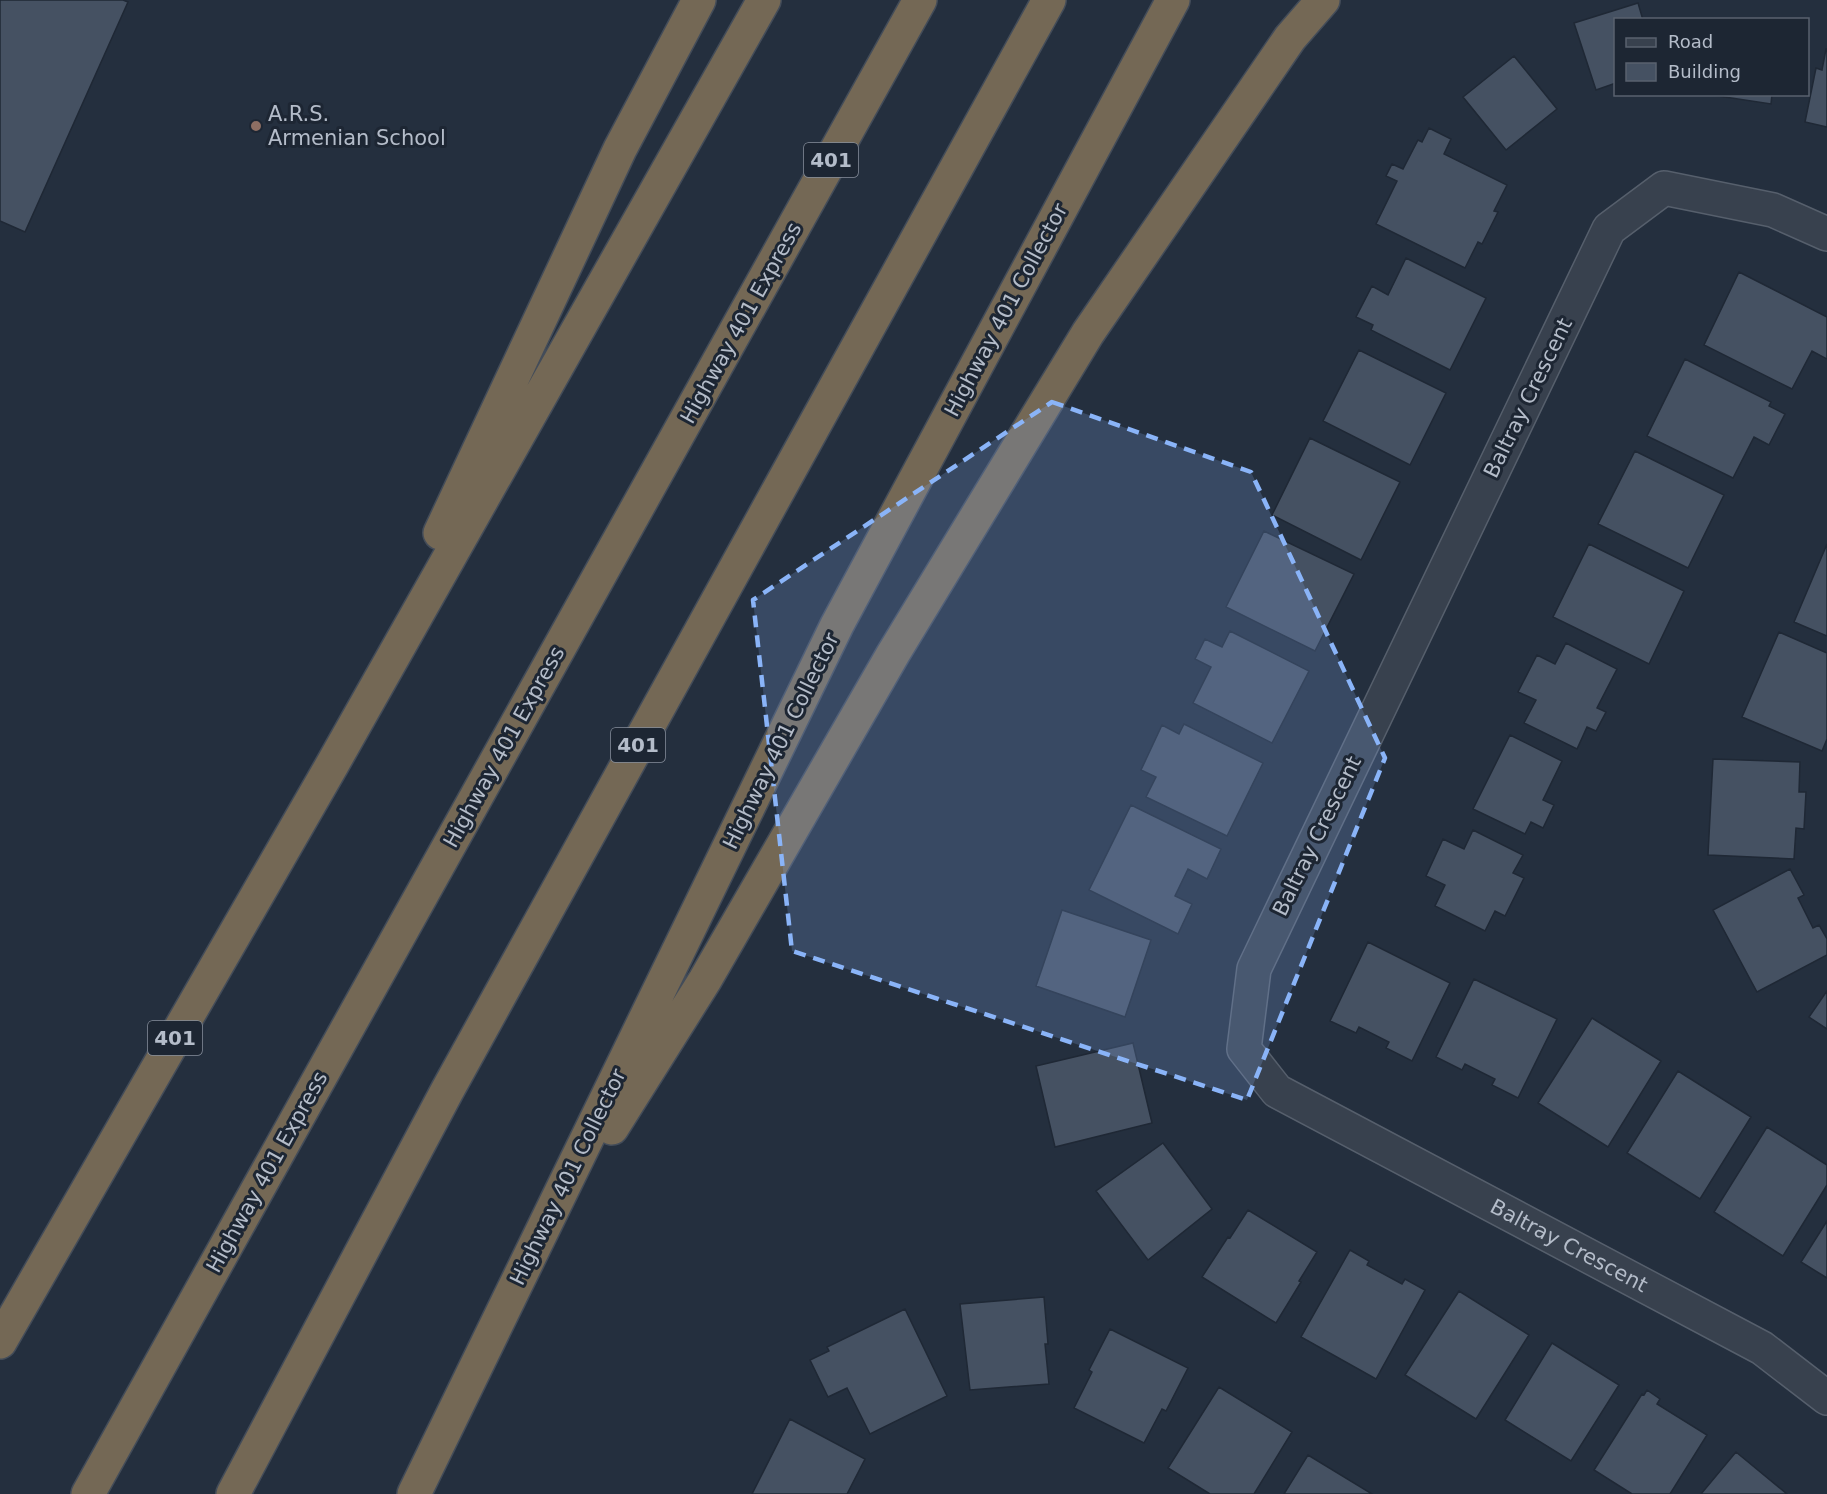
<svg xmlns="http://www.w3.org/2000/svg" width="1827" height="1494" font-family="'DejaVu Sans',sans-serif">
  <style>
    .building { fill: #455162; stroke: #1f2835; stroke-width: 1.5 }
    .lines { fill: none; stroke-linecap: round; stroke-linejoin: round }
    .minor-casing { stroke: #565f6c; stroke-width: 36 }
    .motorway-casing { stroke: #434c59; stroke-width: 36 }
    .minor { stroke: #38414e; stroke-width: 33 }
    .motorway { stroke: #746855; stroke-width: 33 }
    .marked { fill: #8ab4f8; fill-opacity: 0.2; stroke: #8ab4f8; stroke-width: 4.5; stroke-dasharray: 12 8; stroke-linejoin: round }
    .education-dot { fill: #8d6e63; stroke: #1d2633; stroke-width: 2 }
    .labels { text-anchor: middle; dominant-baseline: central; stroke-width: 6; stroke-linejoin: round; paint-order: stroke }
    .shield { fill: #1d2633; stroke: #878f9c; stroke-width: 1.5 }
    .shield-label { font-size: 20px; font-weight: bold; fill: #b4bcc9 }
    .poi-label { font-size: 21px; fill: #b4bcc9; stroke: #1d2633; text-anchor: start }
    .street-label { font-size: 21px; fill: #b4bcc9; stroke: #1d2633 }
  </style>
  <rect width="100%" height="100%" fill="#242f3e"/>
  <!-- building -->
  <path class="building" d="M 0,0 L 123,0 L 128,2 L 25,232 L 0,221 Z
    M 1638,3 L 1643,20 L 1616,20 L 1616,83 L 1596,90 L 1574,23 Z
    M 1826,49 L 1827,49 L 1827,127 L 1805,122 L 1816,68 L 1822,70 Z
    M 1514,56 L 1557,109 L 1506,150 L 1463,97 Z
    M 1705,94 L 1772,94 L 1771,104 Z
    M 1429,128 L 1451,139 L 1444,154 L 1507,185 L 1494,211 L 1498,212 L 1482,244 L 1478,242 L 1465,268 L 1376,224 L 1397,181 L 1386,176 L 1392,164 L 1403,169 L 1418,140 L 1422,142 Z
    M 1406,258 L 1486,298 L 1450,370 L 1371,330 L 1373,325 L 1356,317 L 1372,286 L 1388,295 Z
    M 1739,272 L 1827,317 L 1827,359 L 1812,351 L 1792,389 L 1704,345 Z
    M 1359,350 L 1446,393 L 1410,465 L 1323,421 Z
    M 1685,359 L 1771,402 L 1769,406 L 1785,414 L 1769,445 L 1754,437 L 1733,478 L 1647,436 Z
    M 1310,438 L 1400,482 L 1361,560 L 1272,515 Z
    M 1635,451 L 1724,495 L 1688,568 L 1598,524 Z
    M 1264,531 L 1354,574 L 1315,651 L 1226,607 Z
    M 1589,544 L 1684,591 L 1649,664 L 1553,617 Z
    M 1827,544 L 1827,636 L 1794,622 Z
    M 1230,631 L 1309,671 L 1272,743 L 1193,703 L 1211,667 L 1195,659 L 1205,639 L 1222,647 Z
    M 1779,632 L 1827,653 L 1827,739 L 1822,751 L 1742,717 Z
    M 1566,643 L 1617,669 L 1597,708 L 1606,712 L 1596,731 L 1587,727 L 1577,749 L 1524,723 L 1536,700 L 1518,692 L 1537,655 L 1555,664 Z
    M 1184,724 L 1263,763 L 1227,836 L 1146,797 L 1156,777 L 1141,770 L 1162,725 L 1179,734 Z
    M 1510,735 L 1562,761 L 1543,800 L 1554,805 L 1543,828 L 1531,822 L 1525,834 L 1473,809 Z
    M 1713,759 L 1800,762 L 1799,792 L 1806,792 L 1804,829 L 1796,828 L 1794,859 L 1708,855 Z
    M 1131,805 L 1221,849 L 1207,879 L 1188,869 L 1175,896 L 1192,904 L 1178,934 L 1089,890 Z
    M 1473,830 L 1523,855 L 1513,873 L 1524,878 L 1505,916 L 1495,911 L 1485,931 L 1435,906 L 1445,885 L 1426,876 L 1443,839 L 1464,849 Z
    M 1790,869 L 1804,895 L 1798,898 L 1813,928 L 1819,925 L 1827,939 L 1827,955 L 1757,992 L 1713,910 Z
    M 1062,910 L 1151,940 L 1125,1017 L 1036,986 Z
    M 1368,942 L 1450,983 L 1412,1061 L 1386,1048 L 1389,1042 L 1359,1027 L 1356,1033 L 1330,1021 Z
    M 1474,979 L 1557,1019 L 1518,1098 L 1492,1085 L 1495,1079 L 1465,1064 L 1462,1070 L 1436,1057 Z
    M 1827,991 L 1827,1029 L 1809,1017 Z
    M 1592,1018 L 1661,1061 L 1608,1147 L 1538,1103 Z
    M 1133,1043 L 1152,1123 L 1055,1147 L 1036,1066 Z
    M 1678,1071 L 1751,1117 L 1700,1199 L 1627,1153 Z
    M 1767,1127 L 1827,1165 L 1827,1185 L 1783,1256 L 1714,1212 Z
    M 1163,1143 L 1212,1209 L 1148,1260 L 1096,1191 Z
    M 1248,1210 L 1317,1252 L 1299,1281 L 1301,1282 L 1276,1323 L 1202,1277 L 1228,1237 L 1230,1238 Z
    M 1827,1221 L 1827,1278 L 1801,1262 Z
    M 1350,1250 L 1369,1261 L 1367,1265 L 1402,1284 L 1405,1279 L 1425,1290 L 1376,1379 L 1301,1337 Z
    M 1459,1291 L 1529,1335 L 1476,1419 L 1405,1375 Z
    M 1044,1297 L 1048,1344 L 1045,1344 L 1049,1384 L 970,1390 L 960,1304 Z
    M 905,1309 L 947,1396 L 870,1434 L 847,1388 L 828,1397 L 810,1360 L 829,1351 L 827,1347 Z
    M 1110,1329 L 1188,1368 L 1166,1411 L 1162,1409 L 1144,1443 L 1074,1408 L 1092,1372 L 1089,1370 Z
    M 1552,1343 L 1619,1385 L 1571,1461 L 1505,1420 Z
    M 1219,1387 L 1292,1432 L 1254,1494 L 1210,1494 L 1168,1468 Z
    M 1647,1390 L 1660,1399 L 1657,1404 L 1707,1435 L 1670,1494 L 1632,1494 L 1594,1470 L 1642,1394 L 1644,1395 Z
    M 790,1419 L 865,1459 L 847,1494 L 752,1494 Z
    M 1736,1452 L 1787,1494 L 1701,1494 Z
    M 1308,1455 L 1372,1494 L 1284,1494 Z"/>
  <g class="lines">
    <defs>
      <g id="minor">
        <path id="s1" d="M 1827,234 L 1773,210 L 1664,188 L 1609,229 L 1254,969 L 1244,1049 L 1277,1091 L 1762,1348 L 1827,1398"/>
      </g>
      <path id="motorway" d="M 440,533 L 620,149 L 699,0
        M 612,1128 L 705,980 L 893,654 L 1088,333 L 1290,38 L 1323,0
        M 0,1342 L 332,765 L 764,0
        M 88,1494 L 920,0
        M 233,1494 L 447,1091 L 1049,0
        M 414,1494 L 837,625 L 1173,0"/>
    </defs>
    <!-- minor casing -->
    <use href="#minor" class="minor-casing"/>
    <!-- motorway casing -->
    <use href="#motorway" class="motorway-casing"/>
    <!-- minor -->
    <use href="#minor" class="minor"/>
    <!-- motorway -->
    <use href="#motorway" class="motorway"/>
  </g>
  <!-- marked area -->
  <path class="marked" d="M 1052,402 L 1251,472 L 1385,758 L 1247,1100 L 792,951 L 753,600 Z"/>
  <!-- markers -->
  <circle class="education-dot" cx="256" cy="126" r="6"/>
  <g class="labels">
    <!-- shield labels -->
    <g class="shield">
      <rect x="804" y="143" width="54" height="34" rx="4.5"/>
      <rect x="611" y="728" width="54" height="34" rx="4.5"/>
      <rect x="148" y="1021" width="54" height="34" rx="4.5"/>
    </g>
    <g class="shield-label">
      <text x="831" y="160">401</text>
      <text x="638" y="745">401</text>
      <text x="175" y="1038">401</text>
    </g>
    <!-- poi labels -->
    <g class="poi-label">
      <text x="268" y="114">A.R.S.<tspan x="268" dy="24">Armenian School</tspan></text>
    </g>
    <!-- street labels -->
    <g class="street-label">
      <text transform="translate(1006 310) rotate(-62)">Highway 401 Collector</text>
      <text transform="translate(741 323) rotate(-61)">Highway 401 Express</text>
      <text transform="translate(1528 398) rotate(-64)">Baltray Crescent</text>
      <text transform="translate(781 741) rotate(-64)">Highway 401 Collector</text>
      <text transform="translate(504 747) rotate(-61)">Highway 401 Express</text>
      <text transform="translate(1317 836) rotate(-64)">Baltray Crescent</text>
      <text transform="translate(267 1172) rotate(-61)">Highway 401 Express</text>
      <text transform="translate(568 1177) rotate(-64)">Highway 401 Collector</text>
      <text stroke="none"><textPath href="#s1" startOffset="1524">Baltray Crescent</textPath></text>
    </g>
  </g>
  <!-- legend -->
  <rect x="1614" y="18" width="195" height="78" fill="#1d2633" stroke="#59626f" stroke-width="1.5"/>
  <rect x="1626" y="38" width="30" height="9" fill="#38414e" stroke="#59626f" stroke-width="1.5"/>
  <text x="1668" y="48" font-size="18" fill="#b4bcc9">Road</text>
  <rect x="1626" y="63" width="30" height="18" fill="#455162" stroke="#59626f" stroke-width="1.5"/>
  <text x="1668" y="78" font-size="18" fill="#b4bcc9">Building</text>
</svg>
